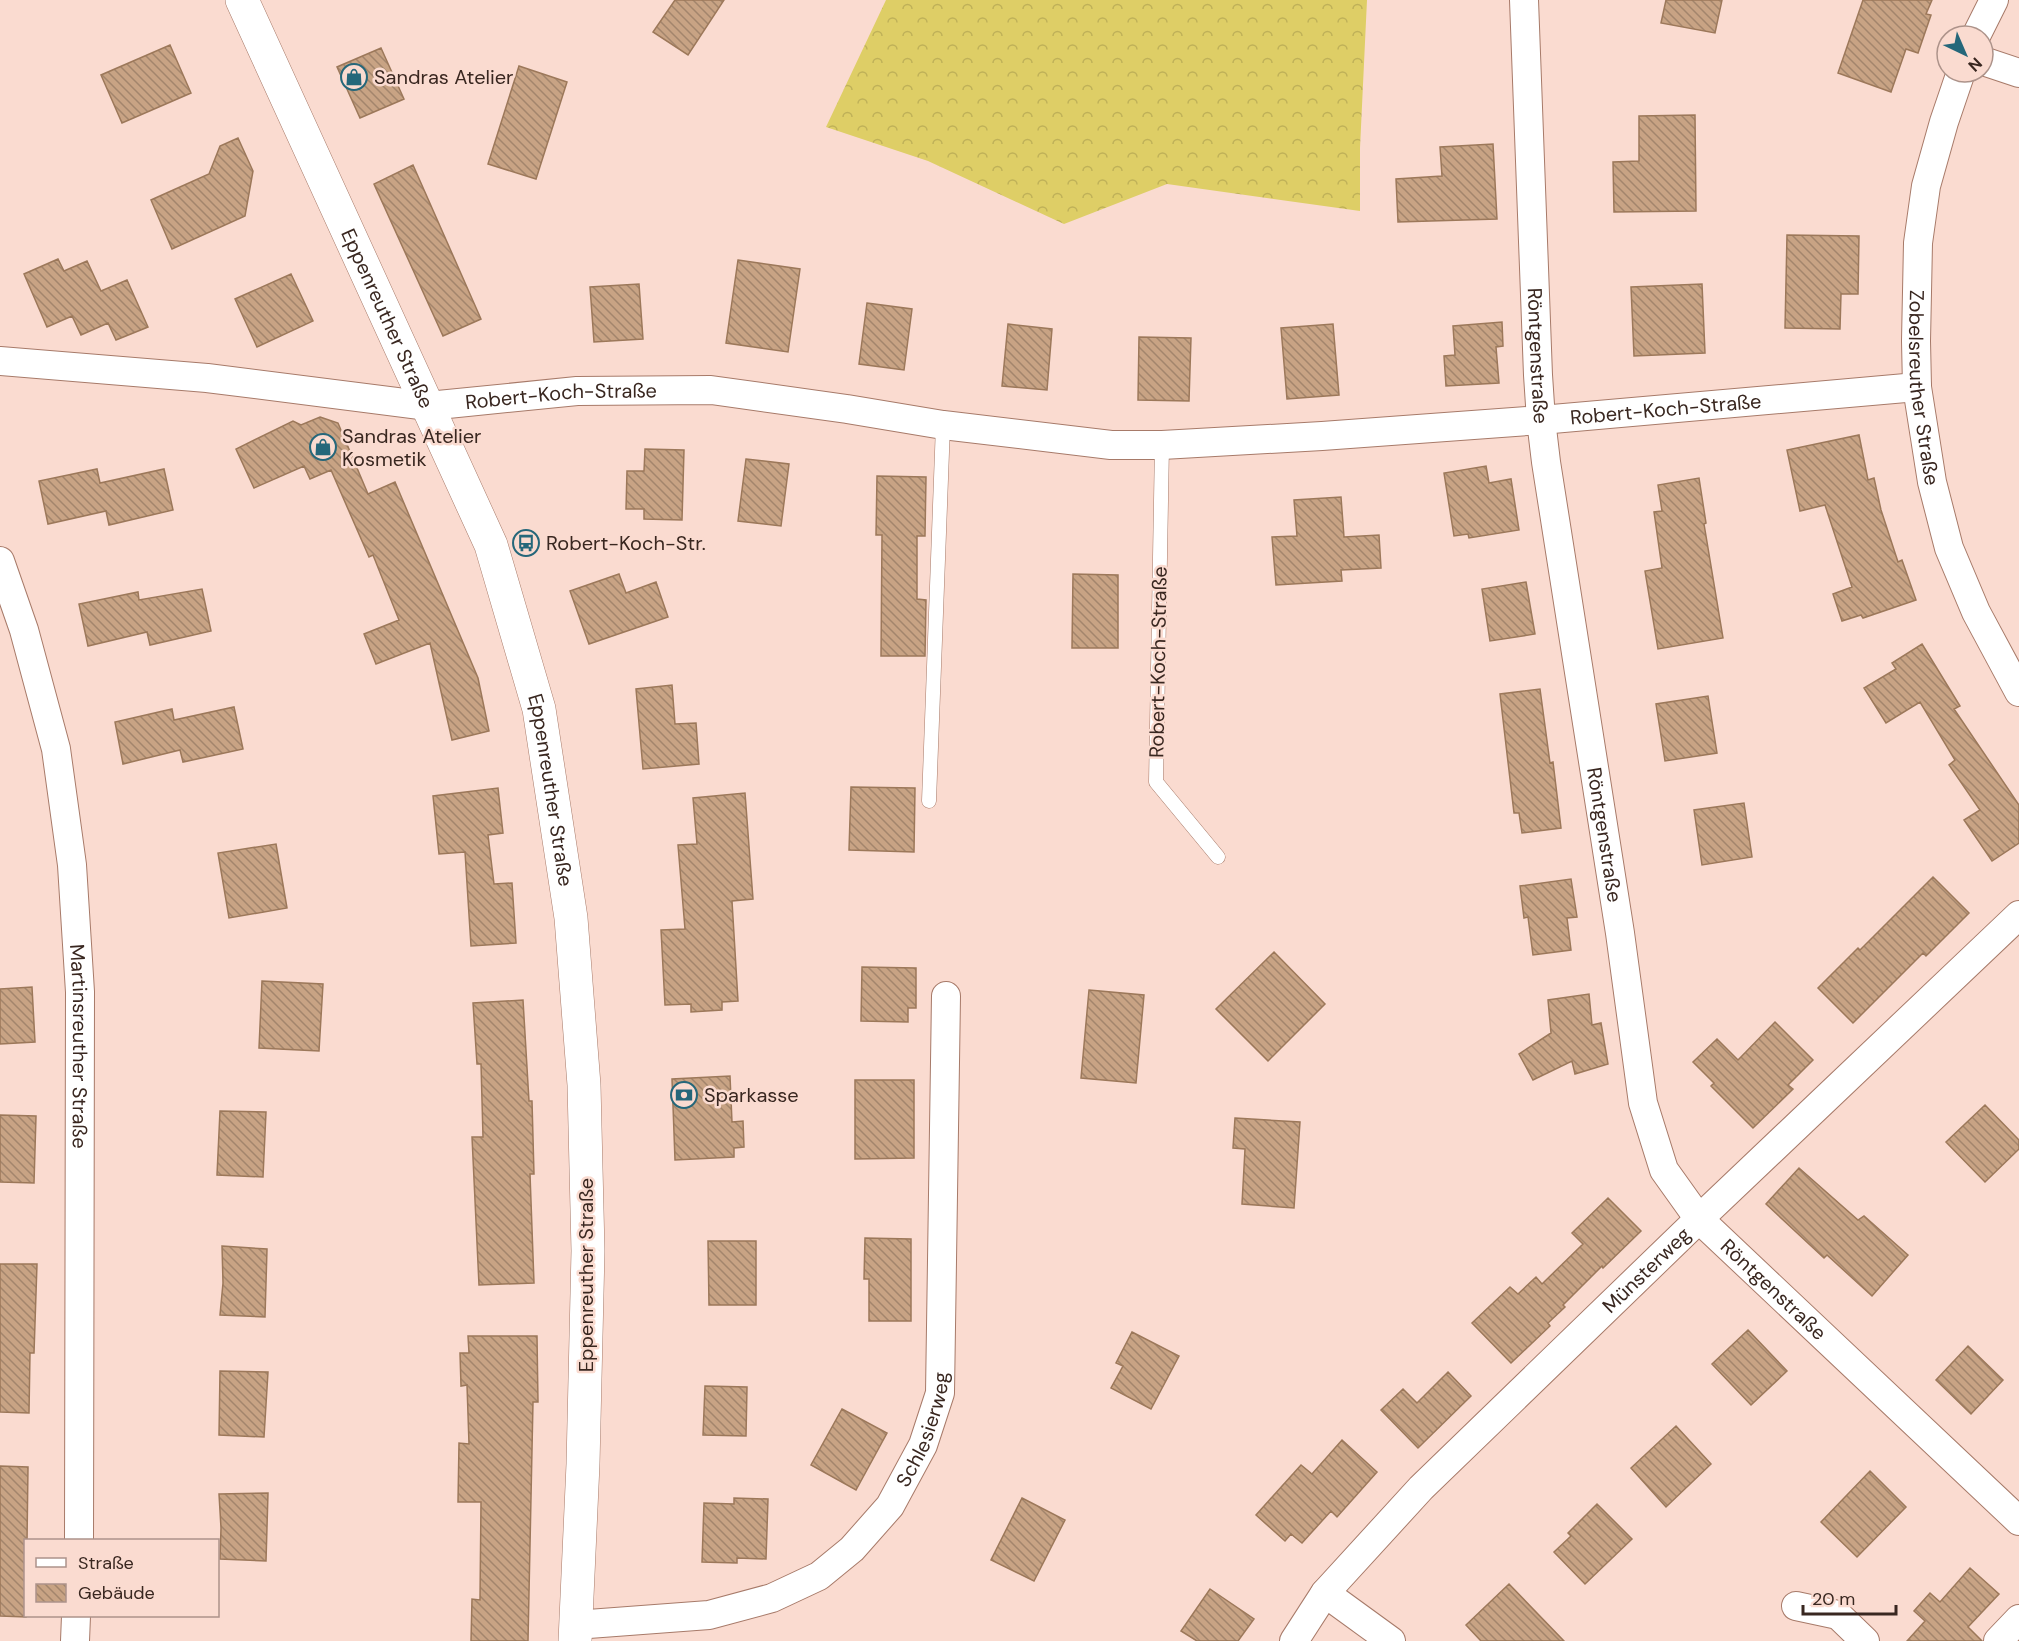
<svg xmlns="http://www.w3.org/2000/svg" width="2019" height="1641" font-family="'DM Sans',sans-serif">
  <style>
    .forest { fill: url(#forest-crowns) }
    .building { fill: url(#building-back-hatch); stroke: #9c785a; stroke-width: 1.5 }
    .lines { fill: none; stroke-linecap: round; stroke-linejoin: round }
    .lane-casing { stroke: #a77a69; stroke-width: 15 }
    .street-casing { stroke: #a77a69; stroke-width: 30 }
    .secondary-casing { stroke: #a77a69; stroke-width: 34 }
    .lane { stroke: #fff; stroke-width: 14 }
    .street { stroke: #fff; stroke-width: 28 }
    .secondary { stroke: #fff; stroke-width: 33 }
    .labels { text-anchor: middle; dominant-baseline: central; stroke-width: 5; stroke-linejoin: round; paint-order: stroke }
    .poi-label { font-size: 20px; fill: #392720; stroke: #fadbd0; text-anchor: start }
    .street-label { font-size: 20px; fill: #392720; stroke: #fadbd0 }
  </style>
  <defs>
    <pattern id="forest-crowns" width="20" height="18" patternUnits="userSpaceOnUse" patternTransform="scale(1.5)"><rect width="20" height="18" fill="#dece66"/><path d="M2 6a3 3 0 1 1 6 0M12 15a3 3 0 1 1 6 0" fill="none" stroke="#bfb158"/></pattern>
    <pattern id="building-back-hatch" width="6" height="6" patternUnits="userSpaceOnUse" patternTransform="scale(1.5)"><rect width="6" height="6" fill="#c8a384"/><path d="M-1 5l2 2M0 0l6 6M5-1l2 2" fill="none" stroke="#a3856c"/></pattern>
  </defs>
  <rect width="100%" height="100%" fill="#fadbd0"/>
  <!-- forest -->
  <path class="forest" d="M 886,0 L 1367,0 L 1360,148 L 1360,211 L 1167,184 L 1064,224 L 928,161 L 826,127 Z"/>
  <!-- building -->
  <path class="building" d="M 675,0 L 724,0 L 688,55 L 653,32 Z
    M 1666,0 L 1722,0 L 1715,33 L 1661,23 Z
    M 1863,0 L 1932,0 L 1926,14 L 1931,15 L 1918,53 L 1906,49 L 1891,92 L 1838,73 Z
    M 170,45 L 191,93 L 122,123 L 101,75 Z
    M 381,48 L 404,99 L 360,118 L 337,67 Z
    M 519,66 L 567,82 L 536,179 L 488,164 Z
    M 1695,115 L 1696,211 L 1614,212 L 1613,162 L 1639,161 L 1639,116 Z
    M 238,138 L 253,171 L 245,216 L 172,249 L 151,200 L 209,174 L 220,146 Z
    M 1493,144 L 1497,219 L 1398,222 L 1396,179 L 1442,176 L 1440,147 Z
    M 413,165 L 481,319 L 443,336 L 374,184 Z
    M 1787,235 L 1859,236 L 1858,294 L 1841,294 L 1840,329 L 1785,328 Z
    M 58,259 L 64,271 L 87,261 L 101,291 L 127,280 L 148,327 L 116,340 L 108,323 L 81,335 L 72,316 L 47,327 L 24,274 Z
    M 738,260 L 800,269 L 788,352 L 726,343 Z
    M 291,274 L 313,321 L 257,347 L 235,299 Z
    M 639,284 L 643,339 L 594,342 L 590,287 Z
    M 1702,284 L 1705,353 L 1634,356 L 1631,287 Z
    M 867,303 L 912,309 L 904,370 L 859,364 Z
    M 1502,322 L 1503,346 L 1496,347 L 1499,383 L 1446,386 L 1444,356 L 1455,355 L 1453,326 Z
    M 1008,324 L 1052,329 L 1047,390 L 1002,386 Z
    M 1333,324 L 1339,395 L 1287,399 L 1281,328 Z
    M 1139,337 L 1191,338 L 1189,401 L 1138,400 Z
    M 320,417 L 338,423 L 368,494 L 395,482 L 478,678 L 489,731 L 452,740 L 430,643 L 376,664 L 364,634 L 399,620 L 373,555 L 369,557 L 331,470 L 310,479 L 304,466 L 254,488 L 236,449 L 293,421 L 301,425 Z
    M 1859,435 L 1868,480 L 1874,478 L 1881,510 L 1898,562 L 1902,560 L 1916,600 L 1863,618 L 1861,615 L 1842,621 L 1833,594 L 1852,587 L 1825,505 L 1800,511 L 1787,450 Z
    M 645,449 L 684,450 L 682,520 L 644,519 L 644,509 L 626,509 L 627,471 L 644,471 Z
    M 746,459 L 789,464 L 781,526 L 738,521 Z
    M 1486,466 L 1489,483 L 1511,479 L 1519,530 L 1469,538 L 1468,534 L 1454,536 L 1444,473 Z
    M 97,469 L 100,483 L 164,469 L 173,510 L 109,525 L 106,511 L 48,524 L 39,481 Z
    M 877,476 L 926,477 L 925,536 L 917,536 L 917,599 L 926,600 L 925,656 L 881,656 L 882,535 L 876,535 Z
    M 1699,478 L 1706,523 L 1704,524 L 1723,638 L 1658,649 L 1645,571 L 1662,568 L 1654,512 L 1662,511 L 1658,485 Z
    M 1341,497 L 1344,537 L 1379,535 L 1381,568 L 1341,570 L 1342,581 L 1276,585 L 1272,537 L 1297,536 L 1294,500 Z
    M 619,574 L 626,593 L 656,582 L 668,617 L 589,644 L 570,591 Z
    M 1073,574 L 1118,575 L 1118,648 L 1072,648 Z
    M 1526,582 L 1535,634 L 1490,641 L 1482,589 Z
    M 202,589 L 211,631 L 150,645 L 147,632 L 88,646 L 79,604 L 138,592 L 139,600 Z
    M 1922,644 L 1960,706 L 1954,709 L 2019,805 L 2019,843 L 1992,861 L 1964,820 L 1980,810 L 1949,765 L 1955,760 L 1920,702 L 1886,723 L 1864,688 L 1896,669 L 1892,663 Z
    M 672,685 L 675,724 L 696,723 L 699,764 L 643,769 L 636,689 Z
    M 1540,689 L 1550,763 L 1553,762 L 1561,828 L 1522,833 L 1519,813 L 1514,813 L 1500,694 Z
    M 1708,696 L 1717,753 L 1665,761 L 1656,704 Z
    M 234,707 L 243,749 L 183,762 L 180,750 L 123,764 L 115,722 L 172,709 L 174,720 Z
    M 851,787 L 915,788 L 914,852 L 849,850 Z
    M 498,788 L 503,833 L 488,835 L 494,884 L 512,883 L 516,943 L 471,946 L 465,852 L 439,854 L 433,796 Z
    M 745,793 L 753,899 L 732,901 L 738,1001 L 722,1002 L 722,1010 L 691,1012 L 691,1004 L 665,1005 L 661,930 L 685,929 L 678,845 L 697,844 L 693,798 Z
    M 1744,803 L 1752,857 L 1702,865 L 1694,810 Z
    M 276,844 L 287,908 L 229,918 L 218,853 Z
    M 1933,877 L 1969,913 L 1926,956 L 1923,953 L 1853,1023 L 1818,988 L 1858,948 L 1860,950 Z
    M 1571,879 L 1577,917 L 1567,918 L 1571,950 L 1533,955 L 1528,917 L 1524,918 L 1520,886 Z
    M 1274,952 L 1325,1004 L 1268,1061 L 1216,1009 Z
    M 862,967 L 916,968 L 916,1008 L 908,1008 L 908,1022 L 861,1021 Z
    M 262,981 L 323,984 L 319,1051 L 259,1048 Z
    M 32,987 L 35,1042 L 0,1044 L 0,989 Z
    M 1089,990 L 1144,995 L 1136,1083 L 1081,1078 Z
    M 1589,994 L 1592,1025 L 1601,1023 L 1608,1064 L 1575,1074 L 1572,1061 L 1533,1080 L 1519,1054 L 1551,1033 L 1548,1000 Z
    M 523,1000 L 529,1101 L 532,1101 L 534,1174 L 530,1174 L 534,1283 L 479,1285 L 472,1137 L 483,1137 L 481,1064 L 477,1064 L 473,1003 Z
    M 1775,1022 L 1813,1060 L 1788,1085 L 1793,1089 L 1753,1128 L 1711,1086 L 1714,1083 L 1693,1062 L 1717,1039 L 1738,1060 Z
    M 730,1076 L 732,1122 L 743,1121 L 744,1147 L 734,1148 L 734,1157 L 675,1160 L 672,1079 Z
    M 855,1080 L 914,1080 L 914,1158 L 855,1159 Z
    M 1985,1105 L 2019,1140 L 2019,1149 L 1985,1182 L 1946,1142 Z
    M 220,1111 L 266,1112 L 263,1177 L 217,1175 Z
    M 0,1115 L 36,1116 L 34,1183 L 0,1182 Z
    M 1235,1118 L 1300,1122 L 1294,1208 L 1242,1204 L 1245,1149 L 1233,1148 Z
    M 1799,1168 L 1858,1220 L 1864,1216 L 1908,1255 L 1872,1296 L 1827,1255 L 1824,1258 L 1766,1204 Z
    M 1608,1198 L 1641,1231 L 1603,1268 L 1602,1266 L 1563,1305 L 1565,1307 L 1548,1323 L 1550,1326 L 1511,1363 L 1472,1323 L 1510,1287 L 1518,1294 L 1536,1277 L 1542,1284 L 1583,1244 L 1572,1233 Z
    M 865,1238 L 911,1239 L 911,1321 L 869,1321 L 869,1279 L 864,1279 Z
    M 708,1241 L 756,1241 L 756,1305 L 709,1305 Z
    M 222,1246 L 267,1249 L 265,1317 L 220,1315 L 223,1283 Z
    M 0,1264 L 37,1264 L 34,1353 L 30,1353 L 29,1413 L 0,1412 Z
    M 1748,1330 L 1787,1371 L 1751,1405 L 1712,1364 Z
    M 1132,1332 L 1179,1356 L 1151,1409 L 1111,1388 L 1123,1366 L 1116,1363 Z
    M 468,1336 L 537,1336 L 538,1402 L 533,1402 L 528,1641 L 471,1641 L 472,1599 L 480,1600 L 481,1502 L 458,1502 L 459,1443 L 469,1444 L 467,1385 L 461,1386 L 460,1353 L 469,1353 Z
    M 1968,1346 L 2003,1380 L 1971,1414 L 1936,1380 Z
    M 220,1371 L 268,1372 L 264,1437 L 219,1435 Z
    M 1448,1372 L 1471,1396 L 1418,1448 L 1381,1410 L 1403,1389 L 1417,1403 Z
    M 705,1386 L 747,1387 L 746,1436 L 703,1435 Z
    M 842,1409 L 887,1433 L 856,1490 L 811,1465 Z
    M 1676,1426 L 1711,1464 L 1666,1507 L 1631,1468 Z
    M 1342,1440 L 1377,1472 L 1337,1517 L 1331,1511 L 1302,1543 L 1291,1534 L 1285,1541 L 1256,1515 L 1301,1465 L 1312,1474 Z
    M 0,1466 L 28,1467 L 26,1617 L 0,1616 Z
    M 1870,1471 L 1906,1507 L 1857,1557 L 1821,1522 Z
    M 268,1493 L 266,1561 L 220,1559 L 221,1528 L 219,1494 Z
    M 734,1498 L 768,1499 L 766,1559 L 737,1558 L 737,1563 L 702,1562 L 704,1503 L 734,1504 Z
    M 1022,1498 L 1065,1520 L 1034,1581 L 991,1560 Z
    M 1597,1504 L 1632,1539 L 1585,1584 L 1554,1552 L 1571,1536 L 1568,1533 Z
    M 1970,1568 L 1999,1594 L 1968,1627 L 1982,1641 L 1907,1641 L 1925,1621 L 1914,1611 L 1930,1593 L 1940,1602 Z
    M 1509,1584 L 1564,1641 L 1481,1641 L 1466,1625 Z
    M 1210,1589 L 1254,1619 L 1238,1641 L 1197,1641 L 1181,1631 Z"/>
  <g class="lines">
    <defs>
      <path id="lane" d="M 1162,445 L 1156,782 L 1218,857
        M 929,801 L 943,425"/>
      <g id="street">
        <path id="s1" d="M 1524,0 L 1538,375 L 1541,420 L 1546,462 L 1620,933 L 1643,1103 L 1664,1170 L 1699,1219 L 2019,1521"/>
        <path d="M 1976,36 L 1994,0"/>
        <path d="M 1983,61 L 2019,73"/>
        <path id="s2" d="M 1961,72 L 1944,122 L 1926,186 L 1918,243 L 1916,341 L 1917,387 L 1932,482 L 1949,548 L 1976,612 L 2019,692"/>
        <path id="s3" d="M 0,361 L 207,378 L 428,406 L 577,391 L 711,390 L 847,409 L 943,425 L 1111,445 L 1162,445 L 1322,436 L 1541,420 L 1917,387"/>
        <path id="s4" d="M 0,561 L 24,630 L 56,749 L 72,865 L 80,992 L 79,1540"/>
        <path d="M 1325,1593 L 1391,1641"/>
        <path d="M 1796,1606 L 1838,1615 L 1865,1641"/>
        <path id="s5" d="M 575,1625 L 709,1615 L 772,1598 L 819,1576 L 852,1549 L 890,1506 L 923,1445 L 940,1393 L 946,996"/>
        <path d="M 75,1641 L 76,1616"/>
        <path id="s6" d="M 1294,1641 L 1325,1593 L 1421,1488 L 1699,1219 L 2019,915"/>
        <path d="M 1998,1641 L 2019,1619"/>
      </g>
      <g id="secondary">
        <path id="s7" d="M 242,0 L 491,545 L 539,709 L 571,918 L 584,1085 L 588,1251 L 583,1464 L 575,1641"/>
      </g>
    </defs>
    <!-- lane casing -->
    <use href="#lane" class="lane-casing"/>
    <!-- street casing -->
    <use href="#street" class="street-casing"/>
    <!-- secondary casing -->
    <use href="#secondary" class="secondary-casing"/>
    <!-- lane -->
    <use href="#lane" class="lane"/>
    <!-- street -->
    <use href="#street" class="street"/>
    <!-- secondary -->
    <use href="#secondary" class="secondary"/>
  </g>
  <!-- icons -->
  <defs>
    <symbol id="shop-ring" viewBox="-11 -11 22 22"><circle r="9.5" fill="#fadbd0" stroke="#25677a" stroke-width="1.5"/><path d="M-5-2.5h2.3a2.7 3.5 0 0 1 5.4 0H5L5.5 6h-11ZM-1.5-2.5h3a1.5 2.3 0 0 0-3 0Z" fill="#25677a"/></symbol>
    <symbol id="bus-ring" viewBox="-11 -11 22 22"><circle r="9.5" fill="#fadbd0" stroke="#25677a" stroke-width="1.5"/><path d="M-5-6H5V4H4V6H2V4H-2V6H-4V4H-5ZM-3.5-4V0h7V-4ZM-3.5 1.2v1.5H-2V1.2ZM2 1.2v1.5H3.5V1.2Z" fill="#25677a"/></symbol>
    <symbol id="bank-ring" viewBox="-11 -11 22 22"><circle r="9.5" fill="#fadbd0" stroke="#25677a" stroke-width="1.5"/><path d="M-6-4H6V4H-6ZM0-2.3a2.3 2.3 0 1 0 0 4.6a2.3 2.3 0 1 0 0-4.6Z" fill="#25677a"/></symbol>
  </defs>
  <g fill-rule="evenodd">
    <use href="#shop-ring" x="339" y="62" width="30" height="30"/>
    <use href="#shop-ring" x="308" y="432" width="30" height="30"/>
    <use href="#bus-ring" x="511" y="528" width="30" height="30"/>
    <use href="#bank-ring" x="669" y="1080" width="30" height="30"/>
  </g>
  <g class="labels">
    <!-- poi labels -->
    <g class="poi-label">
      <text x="374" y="77">Sandras Atelier</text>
      <text x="342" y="436">Sandras Atelier<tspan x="342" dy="23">Kosmetik</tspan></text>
      <text x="546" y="543">Robert-Koch-Str.</text>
      <text x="704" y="1095">Sparkasse</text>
    </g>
    <!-- street labels -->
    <g class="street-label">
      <text stroke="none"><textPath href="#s7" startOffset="350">Eppenreuther Straße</textPath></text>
      <text stroke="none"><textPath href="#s1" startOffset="356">Röntgenstraße</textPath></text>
      <text stroke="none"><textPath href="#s2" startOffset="322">Zobelsreuther Straße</textPath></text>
      <text stroke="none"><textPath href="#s3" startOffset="564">Robert-Koch-Straße</textPath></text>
      <text stroke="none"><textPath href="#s3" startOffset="1674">Robert-Koch-Straße</textPath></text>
      <text transform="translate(1158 662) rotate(-89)">Robert-Koch-Straße</text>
      <text stroke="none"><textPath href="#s7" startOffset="852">Eppenreuther Straße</textPath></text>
      <text stroke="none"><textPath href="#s1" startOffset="840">Röntgenstraße</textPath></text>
      <text stroke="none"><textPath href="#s4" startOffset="495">Martinsreuther Straße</textPath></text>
      <text stroke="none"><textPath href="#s6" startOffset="513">Münsterweg</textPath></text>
      <text transform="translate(586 1275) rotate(-90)">Eppenreuther Straße</text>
      <text stroke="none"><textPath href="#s1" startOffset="1344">Röntgenstraße</textPath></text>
      <text stroke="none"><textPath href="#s5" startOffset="436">Schlesierweg</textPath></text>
    </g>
  </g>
  <!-- legend -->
  <rect x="24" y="1539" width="195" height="78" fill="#fadbd0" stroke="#ad938a" stroke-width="1.5"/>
  <rect x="36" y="1558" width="30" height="9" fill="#ffffff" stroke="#ad938a" stroke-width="1.5"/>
  <text x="78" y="1569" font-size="18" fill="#392720">Straße</text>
  <rect x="36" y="1584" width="30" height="18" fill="url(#building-back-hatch)" stroke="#ad938a" stroke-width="1.5"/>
  <text x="78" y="1599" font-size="18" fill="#392720">Gebäude</text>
  <!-- north arrow -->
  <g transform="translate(1965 54) rotate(136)"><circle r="28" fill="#fadbd0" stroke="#ad938a" stroke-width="1.5"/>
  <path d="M0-4.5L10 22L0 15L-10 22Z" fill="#25677a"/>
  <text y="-9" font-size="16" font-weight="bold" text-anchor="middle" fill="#392720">N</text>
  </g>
  <!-- scale -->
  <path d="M1803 1605v9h93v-9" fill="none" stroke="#392720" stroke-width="3"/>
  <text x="1812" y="1605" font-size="18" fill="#392720" stroke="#fadbd0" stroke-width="4.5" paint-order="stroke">20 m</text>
</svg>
